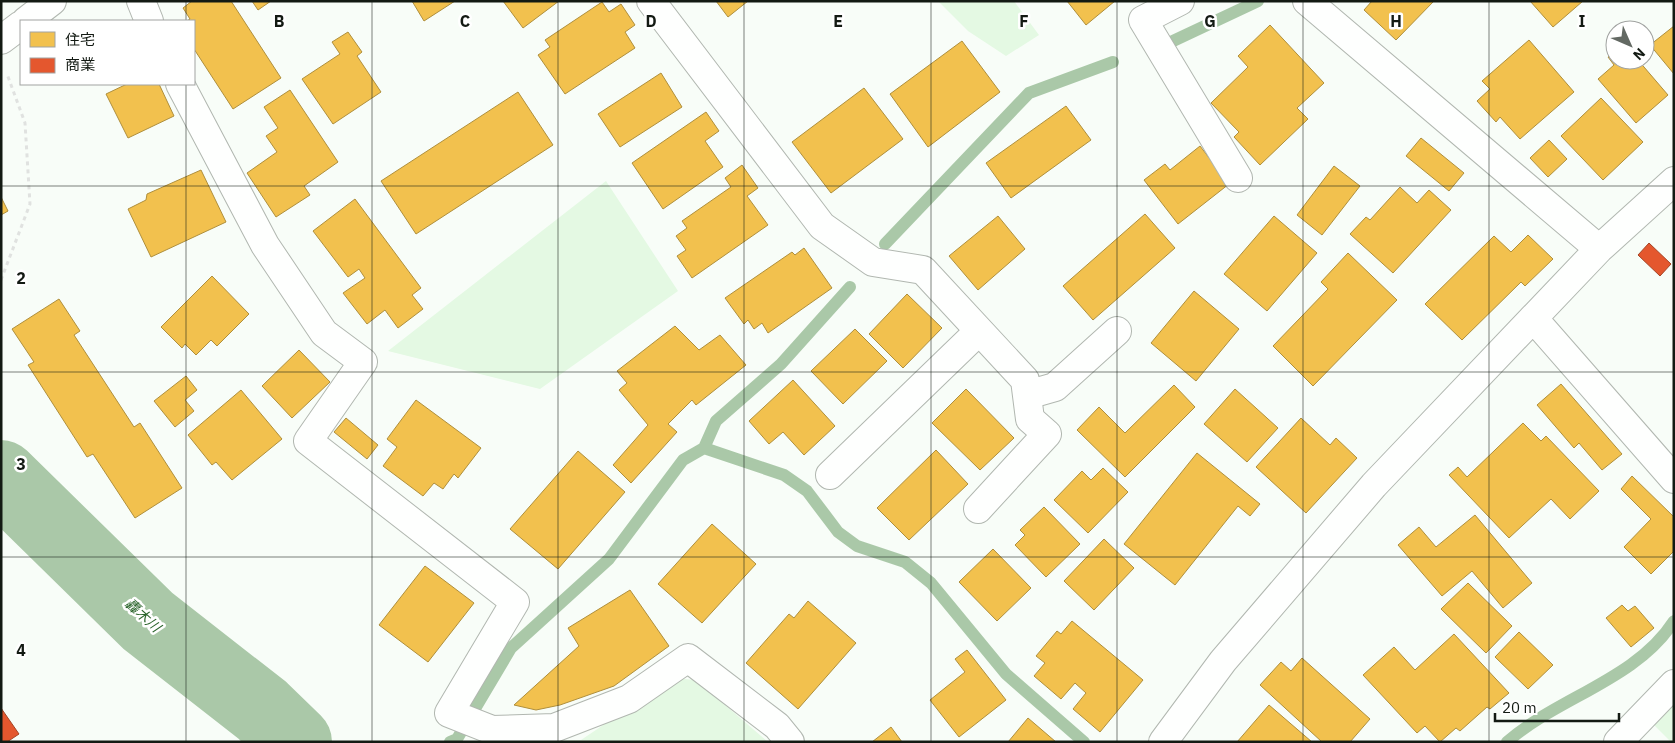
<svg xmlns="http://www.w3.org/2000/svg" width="1675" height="743" font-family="'IBM Plex Sans','Noto Sans JP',sans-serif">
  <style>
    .green { fill: #e4f9e3 }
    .homes { fill: #f2c14e; stroke: #af8f3c }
    .shops { fill: #e4572e; stroke: #a54526 }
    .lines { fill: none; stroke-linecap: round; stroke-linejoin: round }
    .stream { stroke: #aac8a8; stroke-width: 12 }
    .river { stroke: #aac8a8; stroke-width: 74 }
    .minor-casing { stroke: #b1b7b0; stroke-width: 30 }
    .path { stroke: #e0e2e0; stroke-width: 3; stroke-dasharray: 4 4; stroke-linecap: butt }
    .minor { stroke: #fefffe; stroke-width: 28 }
    .grid { fill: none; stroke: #131a13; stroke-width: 1; stroke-opacity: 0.55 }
    .labels { text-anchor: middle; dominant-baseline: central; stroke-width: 5; stroke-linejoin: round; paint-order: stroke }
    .water-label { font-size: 14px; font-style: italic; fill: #2a642b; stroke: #fff }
    .grid-label { font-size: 16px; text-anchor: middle; font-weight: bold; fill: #131a13; stroke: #fff; stroke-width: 5; stroke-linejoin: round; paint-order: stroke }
  </style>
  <rect width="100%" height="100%" fill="#f8fdf8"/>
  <!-- green -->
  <path class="green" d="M 938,1 L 1014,1 L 1039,35 L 1006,56 L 968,31 Z
    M 606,181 L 678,291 L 540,389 L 388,351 Z
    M 673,678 L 696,680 L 768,742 L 487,742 L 581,740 Z
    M 1674,696 L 1674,742 L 1671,742 L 1650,721 Z"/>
  <!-- homes -->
  <path class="homes" d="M 192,1 L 231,1 L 281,78 L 233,109 L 194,49 L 194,21 L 187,21 L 190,19 L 183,8 Z
    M 252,1 L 271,1 L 258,10 Z
    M 412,1 L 455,1 L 424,21 Z
    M 503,1 L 559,1 L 523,28 Z
    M 716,1 L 748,1 L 728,17 Z
    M 1067,1 L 1115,1 L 1086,25 Z
    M 1372,1 L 1434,1 L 1396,40 L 1364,10 Z
    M 1530,1 L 1583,1 L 1553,27 Z
    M 602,2 L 609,12 L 621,4 L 635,25 L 625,32 L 635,48 L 565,94 L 538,55 L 550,47 L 545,40 Z
    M 1270,25 L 1324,83 L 1297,108 L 1308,119 L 1260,165 L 1234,137 L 1239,132 L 1211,103 L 1248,67 L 1238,56 Z
    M 1674,26 L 1674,74 L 1650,45 Z
    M 348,32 L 362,52 L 357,56 L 381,92 L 333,124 L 302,79 L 340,54 L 332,42 Z
    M 1529,40 L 1574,92 L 1520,139 L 1500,117 L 1496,122 L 1477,101 L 1490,89 L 1482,81 Z
    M 962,41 L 1000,92 L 928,147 L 890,94 Z
    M 1615,51 L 1615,60 L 1638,60 L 1668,95 L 1636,123 L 1598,79 L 1614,65 L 1608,57 Z
    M 661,73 L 682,107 L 620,147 L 598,114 Z
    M 127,84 L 159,84 L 174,116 L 128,138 L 106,94 Z
    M 864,88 L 903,139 L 831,193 L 792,142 Z
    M 290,90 L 338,162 L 304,186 L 310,195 L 276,217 L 247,173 L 277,152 L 266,136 L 278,128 L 264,107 Z
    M 518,92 L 553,145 L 416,234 L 381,181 Z
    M 1601,98 L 1643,142 L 1603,180 L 1561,136 Z
    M 1066,106 L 1091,140 L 1011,198 L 986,163 Z
    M 706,112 L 719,131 L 705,141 L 723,167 L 663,209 L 632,163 Z
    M 1421,138 L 1464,173 L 1449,191 L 1406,156 Z
    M 1549,140 L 1567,159 L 1548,177 L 1530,158 Z
    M 1200,146 L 1229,184 L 1178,224 L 1144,180 L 1165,164 L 1170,170 Z
    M 742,165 L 758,188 L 747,196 L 768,225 L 692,278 L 677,256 L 686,250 L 676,236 L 687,228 L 682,221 L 731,187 L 725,178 Z
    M 1334,166 L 1360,186 L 1322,235 L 1297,215 Z
    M 201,170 L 226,222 L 151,257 L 128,209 L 146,200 L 147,194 Z
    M 1400,187 L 1417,203 L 1429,190 L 1451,210 L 1393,273 L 1350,234 L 1366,217 L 1370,220 Z
    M 1,197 L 8,211 L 1,215 Z
    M 355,199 L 421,288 L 412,295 L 423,309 L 398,328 L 385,310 L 367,324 L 343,293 L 365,278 L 359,269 L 348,277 L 313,231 Z
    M 1145,214 L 1175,248 L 1093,320 L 1063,286 Z
    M 998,216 L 1025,249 L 978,290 L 949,256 Z
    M 1274,216 L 1317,253 L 1267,311 L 1224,274 Z
    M 1528,235 L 1553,259 L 1525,286 L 1521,282 L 1462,340 L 1425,304 L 1494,236 L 1511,252 Z
    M 804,248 L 832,288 L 768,333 L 762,323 L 754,329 L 748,320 L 744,324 L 725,298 L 792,252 L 795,255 Z
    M 1348,253 L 1397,300 L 1313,386 L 1273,346 L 1328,289 L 1321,282 Z
    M 212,276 L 249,314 L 217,346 L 211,340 L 196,355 L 185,344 L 182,348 L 161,327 Z
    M 1194,291 L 1239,329 L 1196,381 L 1151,343 Z
    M 907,294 L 942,328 L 903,368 L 869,334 Z
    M 59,299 L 80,331 L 74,335 L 134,427 L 140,423 L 182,488 L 135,518 L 93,454 L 87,457 L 28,365 L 34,362 L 12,329 Z
    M 675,326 L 699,350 L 720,335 L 746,365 L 696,405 L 692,400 L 668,424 L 677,432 L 631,483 L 613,465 L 648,425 L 619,390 L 627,383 L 617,371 Z
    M 855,329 L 887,361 L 843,404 L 811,371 Z
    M 299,350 L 330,382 L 292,418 L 262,386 Z
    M 186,376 L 197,390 L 185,400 L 194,411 L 175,427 L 154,401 Z
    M 793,380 L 835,426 L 804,455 L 783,432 L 769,444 L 749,421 Z
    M 1561,384 L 1622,454 L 1602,470 L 1579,443 L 1574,448 L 1537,405 Z
    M 1174,385 L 1195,407 L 1125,477 L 1077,430 L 1099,407 L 1125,433 Z
    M 966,389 L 1014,438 L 980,470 L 932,423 Z
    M 1235,389 L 1278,428 L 1247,462 L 1204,424 Z
    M 241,390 L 282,439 L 232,480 L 216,462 L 212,465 L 188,435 Z
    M 416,400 L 481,448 L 458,478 L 454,474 L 443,489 L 434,483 L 423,496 L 383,466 L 397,447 L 387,439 Z
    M 346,418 L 378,445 L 367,459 L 334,432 Z
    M 1301,418 L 1330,445 L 1336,438 L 1357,458 L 1306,513 L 1256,467 Z
    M 1523,423 L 1541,441 L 1546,436 L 1599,491 L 1570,519 L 1551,499 L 1509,538 L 1449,475 L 1458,467 L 1467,477 Z
    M 936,450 L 968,484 L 909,540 L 877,508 Z
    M 578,451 L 625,492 L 558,569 L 510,529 Z
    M 1197,453 L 1260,504 L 1250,516 L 1238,506 L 1175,585 L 1124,544 Z
    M 1103,468 L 1128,492 L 1088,533 L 1054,500 L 1082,471 L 1091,480 Z
    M 1632,476 L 1674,517 L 1674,551 L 1651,574 L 1624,547 L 1651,519 L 1621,489 Z
    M 1044,507 L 1080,544 L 1046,577 L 1015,545 L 1025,535 L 1020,530 Z
    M 1475,515 L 1532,583 L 1503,608 L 1472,571 L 1442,596 L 1398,545 L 1419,527 L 1436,547 Z
    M 712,524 L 756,564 L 702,623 L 658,584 Z
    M 1104,539 L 1134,568 L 1094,610 L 1064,581 Z
    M 993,549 L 1031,588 L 997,621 L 959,582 Z
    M 425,566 L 474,603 L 428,662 L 379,625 Z
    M 1468,583 L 1512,626 L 1486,653 L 1441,609 Z
    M 630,590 L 669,646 L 614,686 L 560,705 L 536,710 L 514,705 L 579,646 L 568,628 Z
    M 808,601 L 856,643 L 798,709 L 746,663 L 789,614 L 794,618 Z
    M 1622,605 L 1628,611 L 1635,606 L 1654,628 L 1631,647 L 1606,618 Z
    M 1072,621 L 1143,680 L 1100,732 L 1073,709 L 1086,693 L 1075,683 L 1061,699 L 1034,676 L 1045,663 L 1036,656 L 1057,631 L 1061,634 Z
    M 1519,632 L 1553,665 L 1528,689 L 1495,657 Z
    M 1454,634 L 1509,693 L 1490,709 L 1487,707 L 1460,731 L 1456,728 L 1440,742 L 1425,726 L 1417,733 L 1363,675 L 1394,647 L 1415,670 Z
    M 967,650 L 1006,700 L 959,737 L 930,700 L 965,672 L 955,659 Z
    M 1302,658 L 1370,719 L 1350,742 L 1322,742 L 1260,685 L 1281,662 L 1291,671 Z
    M 1269,705 L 1312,742 L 1237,742 Z
    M 1028,718 L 1056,742 L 1008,742 Z
    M 891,727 L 902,742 L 872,742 Z"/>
  <!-- shops -->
  <path class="shops" d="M 1649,243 L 1671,264 L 1660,276 L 1638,255 Z
    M 1,708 L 19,734 L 7,742 L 1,742 Z"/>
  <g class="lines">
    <!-- stream -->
    <path class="stream" d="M 1173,41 L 1258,1
      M 885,244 L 1029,93 L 1113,62
      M 704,448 L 716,421 L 781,364 L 850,287
      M 450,742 L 457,739 L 511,648 L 609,559 L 683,460 L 704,448 L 784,475 L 807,491 L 838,532 L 857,546 L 905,562 L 931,583 L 1006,674 L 1084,742
      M 1507,742 C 1558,697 1636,680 1674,621"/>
    <!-- river -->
    <path class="river" d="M 1,477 L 148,621 L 262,710 L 295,742"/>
    <defs>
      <path id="minor" d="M 141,1 L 149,21
        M 651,1 L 822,226 L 873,262 L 923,270 L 1025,380 L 1030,419 L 1047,434 L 978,509
        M 1180,1 L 1143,20 L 1238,178
        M 1307,1 L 1599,249
        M 26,21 L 52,1
        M 1,40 L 21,25
        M 180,84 L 265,245 L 324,333 L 363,362 L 308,441 L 515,602 L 449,713 L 492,730 L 554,728 L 629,699 L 688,658 L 777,726 L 790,742
        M 1533,318 L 1674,479
        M 1027,395 L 1055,387 L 1117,331
        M 830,475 L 979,331
        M 1163,742 L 1223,661 L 1374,485 L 1599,249 L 1674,181
        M 1618,742 L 1674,684"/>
    </defs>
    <!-- minor casing -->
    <use href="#minor" class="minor-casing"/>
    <!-- path -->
    <path class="path" d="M 1,280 L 30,204 L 25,123 L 7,74"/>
    <!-- minor -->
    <use href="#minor" class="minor"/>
  </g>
  <!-- grid -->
  <path class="grid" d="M 186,1 L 186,21M 372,1 L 372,742M 558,1 L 558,742M 744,1 L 744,742M 931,1 L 931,742M 1117,1 L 1117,742M 1303,1 L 1303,742M 1489,1 L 1489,742M 186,84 L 186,742M 1,186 L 1674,186M 1,372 L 1674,372M 1,557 L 1674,557"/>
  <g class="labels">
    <!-- water labels -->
    <g class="water-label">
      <text transform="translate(143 615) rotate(42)">轟木川</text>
    </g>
  </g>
  <g class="grid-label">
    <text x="279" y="27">B</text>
    <text x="465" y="27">C</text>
    <text x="651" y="27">D</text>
    <text x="838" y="27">E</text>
    <text x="1024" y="27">F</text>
    <text x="1210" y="27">G</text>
    <text x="1396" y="27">H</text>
    <text x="1582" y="27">I</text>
    <text x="21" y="284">2</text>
    <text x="21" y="470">3</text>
    <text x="21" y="656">4</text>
  </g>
  <!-- border -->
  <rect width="1675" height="743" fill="none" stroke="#131a13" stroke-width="5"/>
  <!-- legend -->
  <rect x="20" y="20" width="175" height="65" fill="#ffffff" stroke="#a1a3a1"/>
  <rect x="30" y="32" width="25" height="15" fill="#f2c14e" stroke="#a1a3a1"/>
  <text x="65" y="45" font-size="15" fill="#131a13">住宅</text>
  <rect x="30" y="58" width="25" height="15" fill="#e4572e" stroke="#a1a3a1"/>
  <text x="65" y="70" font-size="15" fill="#131a13">商業</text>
  <!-- north arrow -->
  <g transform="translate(1630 45) rotate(135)"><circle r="24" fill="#ffffff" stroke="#a1a3a1"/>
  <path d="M0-4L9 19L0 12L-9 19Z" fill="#636963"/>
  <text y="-8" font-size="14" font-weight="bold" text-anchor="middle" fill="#131a13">N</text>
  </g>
  <!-- scale -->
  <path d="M1495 713v8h124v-8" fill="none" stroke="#131a13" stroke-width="2.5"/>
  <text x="1502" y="713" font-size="15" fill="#131a13" stroke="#ffffff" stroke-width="4" paint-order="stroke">20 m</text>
</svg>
